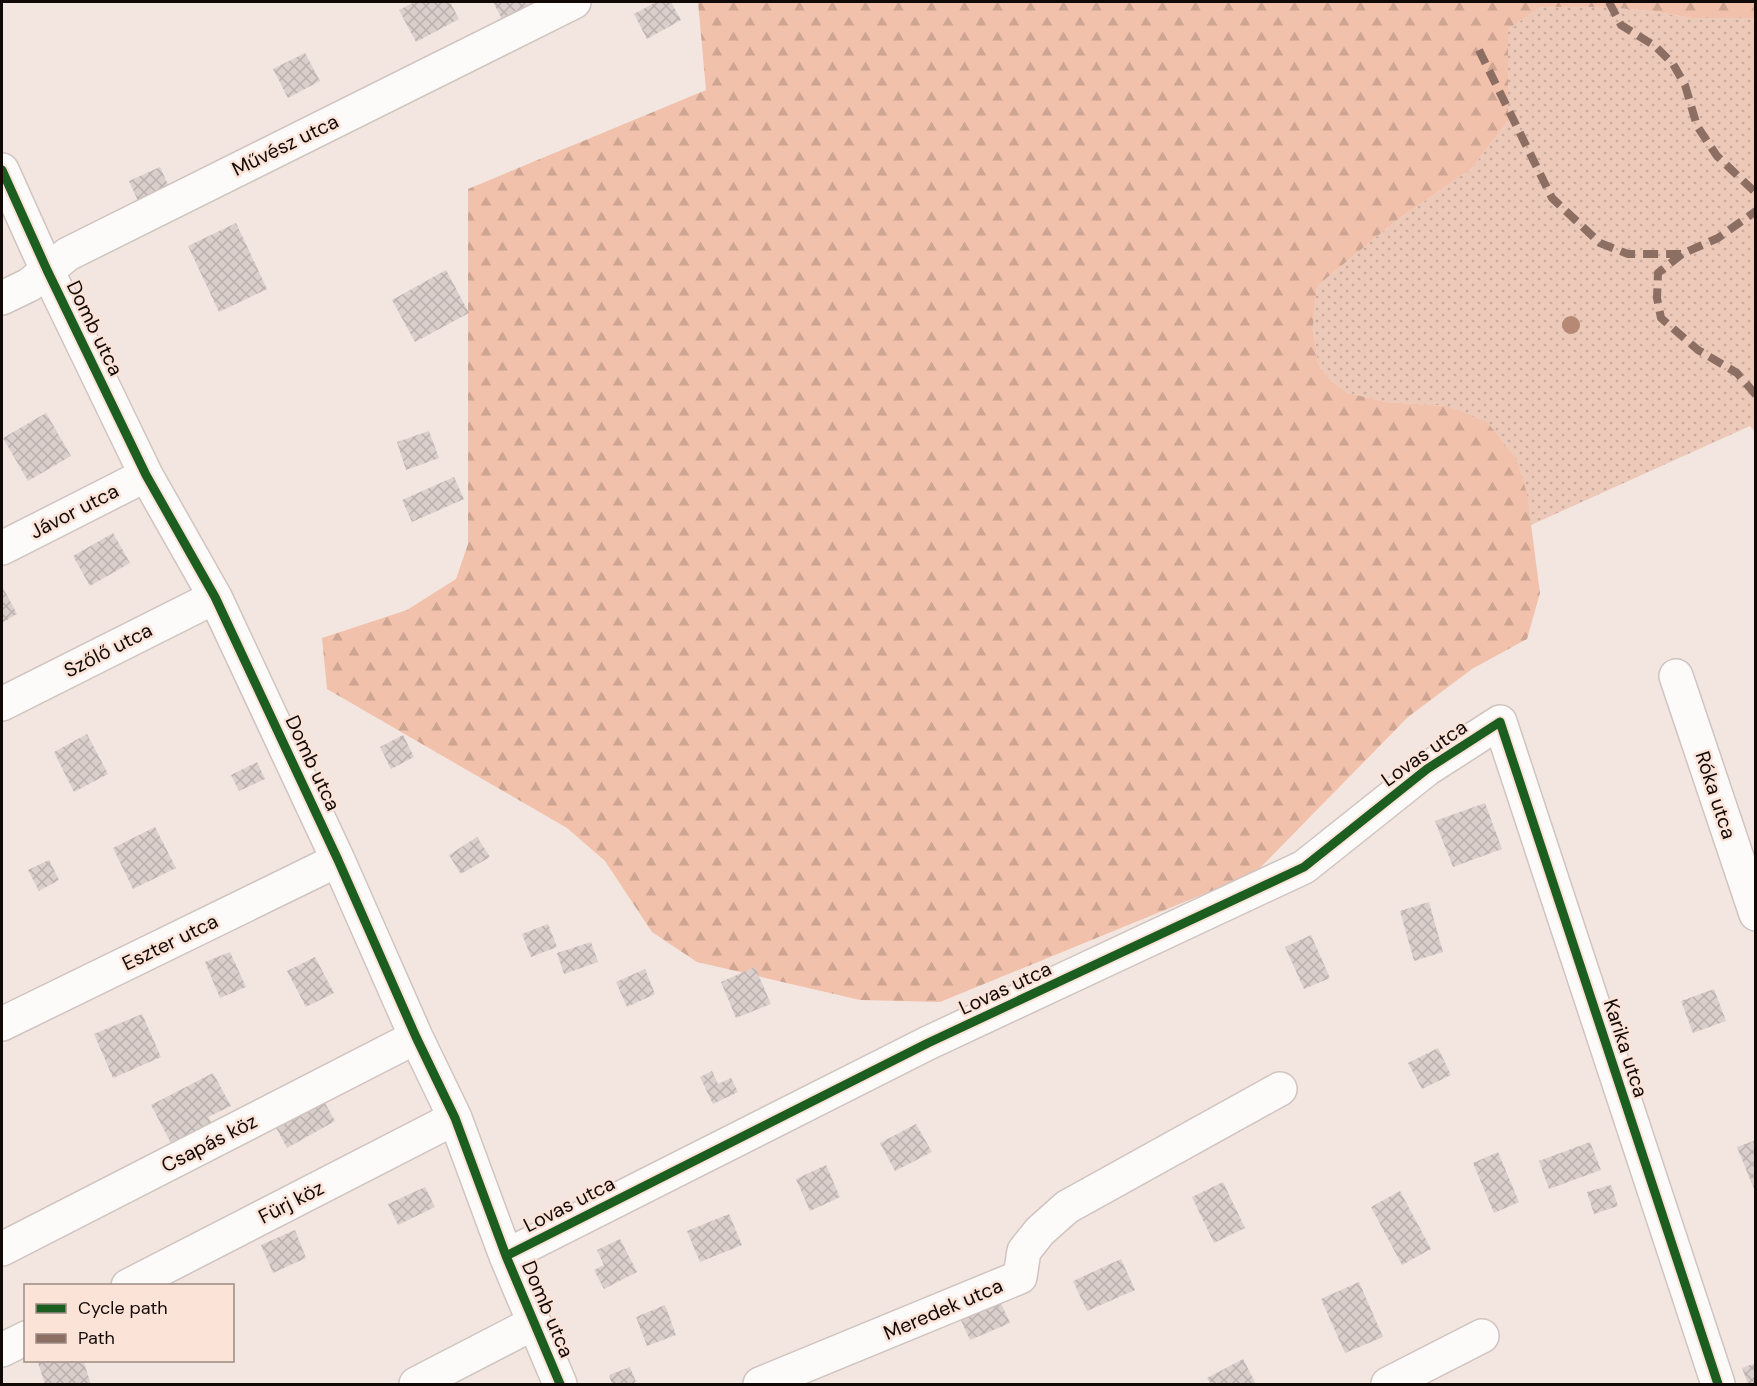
<svg xmlns="http://www.w3.org/2000/svg" width="1757" height="1386" font-family="'DM Sans',sans-serif">
  <style>
    .grass { fill: url(#grass-dots) }
    .forest { fill: url(#forest-firs) }
    .building { fill: url(#building-cross-hatch) }
    .lines { fill: none; stroke-linecap: round; stroke-linejoin: round }
    .minor-casing { stroke: #cfc4c0; stroke-width: 36 }
    .minor { stroke: #fdfbfa; stroke-width: 33 }
    .quiet { stroke: #8d6e63; stroke-width: 8; stroke-dasharray: 15 8; stroke-linecap: butt }
    .cycleway-casing { stroke: #fbe3d8; stroke-width: 13 }
    .cycleway { stroke: #1b5e20; stroke-width: 9 }
    .tree { fill: #b58973 }
    .labels { text-anchor: middle; dominant-baseline: central; stroke-width: 5; stroke-linejoin: round; paint-order: stroke }
    .street-label { font-size: 20px; fill: #110906; stroke: #fbe3d8 }
  </style>
  <defs>
    <pattern id="grass-dots" width="8" height="8" patternUnits="userSpaceOnUse" patternTransform="scale(1.5)"><rect width="8" height="8" fill="#ecc9b9"/><path d="M2 2h.1M6 6h.1" fill="none" stroke="#c9ab9e" stroke-width="1.8" stroke-linecap="round"/></pattern>
    <pattern id="forest-firs" width="22" height="20" patternUnits="userSpaceOnUse" patternTransform="scale(1.5)"><rect width="22" height="20" fill="#f1c1ab"/><path d="M5 1l3.5 6h-7zM16 11l3.5 6h-7z" fill="#cea492"/></pattern>
    <pattern id="building-cross-hatch" width="8" height="8" patternUnits="userSpaceOnUse" patternTransform="scale(1.5)"><rect width="8" height="8" fill="#dacfcb"/><path d="M0 0l8 8M0 8l8-8" fill="none" stroke="#bab0ad"/></pattern>
  </defs>
  <rect width="100%" height="100%" fill="#f3e6e0"/>
  <!-- grass -->
  <path class="grass" d="M 1541,7 L 1604,7 L 1651,11 L 1692,18 L 1755,18 L 1755,432 L 1750,426 L 1531,525 L 1526,494 L 1517,460 L 1447,406 L 1386,402 L 1348,393 L 1331,381 L 1318,364 L 1313,327 L 1317,286 L 1397,220 L 1471,169 L 1508,121 L 1508,29 Z"/>
  <!-- forest -->
  <path class="forest" d="M 698,2 L 1755,2 L 1755,18 L 1692,18 L 1651,11 L 1604,7 L 1541,7 L 1508,29 L 1508,121 L 1471,169 L 1397,220 L 1317,286 L 1313,327 L 1318,364 L 1331,381 L 1348,393 L 1386,402 L 1447,406 L 1487,422 L 1517,460 L 1527,494 L 1540,593 L 1527,639 L 1472,669 L 1408,717 L 1255,873 L 940,1002 L 860,1000 L 697,962 L 652,932 L 605,861 L 567,828 L 327,689 L 322,638 L 407,610 L 456,579 L 468,544 L 468,189 L 706,90 Z"/>
  <!-- building -->
  <path class="building" d="M 415,2 L 450,2 L 459,19 L 416,42 L 399,10 Z
    M 493,2 L 537,2 L 502,19 Z
    M 656,2 L 671,2 L 681,20 L 647,39 L 634,14 Z
    M 305,53 L 320,81 L 288,98 L 273,69 Z
    M 160,167 L 169,187 L 138,201 L 129,181 Z
    M 236,223 L 267,289 L 219,312 L 188,246 Z
    M 446,270 L 469,313 L 415,342 L 392,300 Z
    M 46,413 L 71,456 L 28,481 L 3,438 Z
    M 429,431 L 439,458 L 406,470 L 397,442 Z
    M 454,477 L 464,499 L 412,522 L 402,500 Z
    M 113,533 L 130,563 L 90,586 L 73,556 Z
    M 2,586 L 17,614 L 2,623 Z
    M 87,734 L 108,774 L 74,792 L 54,752 Z
    M 403,735 L 414,757 L 391,769 L 380,747 Z
    M 257,762 L 265,779 L 239,791 L 231,775 Z
    M 1485,803 L 1502,849 L 1453,867 L 1435,821 Z
    M 155,827 L 176,868 L 133,889 L 113,848 Z
    M 477,837 L 490,857 L 461,874 L 449,855 Z
    M 49,860 L 59,880 L 39,891 L 28,870 Z
    M 1429,902 L 1443,952 L 1414,961 L 1400,911 Z
    M 548,924 L 557,947 L 531,957 L 522,934 Z
    M 1311,935 L 1330,978 L 1304,989 L 1285,947 Z
    M 591,942 L 598,962 L 564,974 L 557,953 Z
    M 230,952 L 246,987 L 220,998 L 205,962 Z
    M 315,957 L 334,993 L 306,1007 L 287,971 Z
    M 755,967 L 771,1004 L 736,1018 L 721,982 Z
    M 645,969 L 655,994 L 627,1007 L 616,982 Z
    M 1714,989 L 1726,1021 L 1693,1033 L 1681,1001 Z
    M 142,1014 L 161,1057 L 113,1078 L 94,1034 Z
    M 1438,1048 L 1451,1075 L 1422,1089 L 1408,1063 Z
    M 712,1071 L 718,1084 L 731,1078 L 738,1092 L 713,1104 L 700,1077 Z
    M 213,1073 L 231,1106 L 208,1117 L 212,1124 L 172,1145 L 151,1105 Z
    M 320,1094 L 335,1121 L 287,1148 L 272,1120 Z
    M 916,1124 L 932,1152 L 895,1171 L 880,1143 Z
    M 1756,1140 L 1756,1189 L 1754,1189 L 1737,1147 Z
    M 1590,1142 L 1601,1170 L 1549,1189 L 1539,1161 Z
    M 1498,1152 L 1519,1202 L 1494,1213 L 1473,1163 Z
    M 826,1165 L 840,1197 L 810,1211 L 796,1179 Z
    M 1223,1182 L 1245,1228 L 1214,1243 L 1192,1197 Z
    M 1611,1185 L 1618,1206 L 1594,1214 L 1587,1192 Z
    M 425,1187 L 435,1207 L 398,1225 L 388,1204 Z
    M 1400,1191 L 1431,1249 L 1402,1265 L 1371,1207 Z
    M 729,1214 L 742,1245 L 700,1262 L 687,1231 Z
    M 295,1230 L 306,1258 L 273,1273 L 261,1245 Z
    M 620,1239 L 637,1272 L 604,1289 L 594,1270 L 604,1265 L 597,1250 Z
    M 1121,1259 L 1135,1290 L 1087,1311 L 1073,1281 Z
    M 1359,1282 L 1383,1337 L 1345,1353 L 1321,1299 Z
    M 999,1299 L 1010,1323 L 970,1340 L 959,1316 Z
    M 665,1305 L 676,1335 L 647,1346 L 636,1317 Z
    M 1243,1359 L 1256,1384 L 1211,1384 L 1207,1378 Z
    M 37,1360 L 83,1360 L 91,1384 L 45,1384 Z
    M 1756,1363 L 1756,1384 L 1748,1384 L 1742,1368 Z
    M 630,1367 L 636,1382 L 630,1384 L 612,1384 L 609,1375 Z"/>
  <g class="lines">
    <defs>
      <path id="minor" d="M 2,170 L 47,270 L 146,475 L 215,597 L 338,860 L 416,1037 L 455,1118 L 506,1256 L 560,1384
        M 2,298 L 29,285 L 68,254 L 574,2
        M 2,548 L 146,475
        M 1676,676 L 1756,914
        M 2,704 L 215,597
        M 2,1024 L 338,860
        M 2,1249 L 416,1037
        M 506,1256 L 928,1043 L 1304,867 L 1427,769 L 1500,722 L 1718,1384
        M 128,1286 L 455,1118
        M 2,1350 L 26,1338
        M 416,1384 L 534,1323
        M 760,1384 L 1020,1277 L 1024,1251 L 1040,1231 L 1067,1207 L 1280,1089
        M 1388,1384 L 1482,1336"/>
    </defs>
    <!-- minor casing -->
    <use href="#minor" class="minor-casing"/>
    <!-- minor -->
    <use href="#minor" class="minor"/>
    <!-- quiet -->
    <path class="quiet" d="M 1609,2 L 1621,25 L 1655,46 L 1673,64 L 1685,85 L 1697,126 L 1717,156 L 1756,193
      M 1479,50 L 1552,198 L 1600,243 L 1628,254 L 1682,254 L 1718,238 L 1756,211
      M 1682,254 L 1658,273 L 1657,298 L 1661,318 L 1698,350 L 1737,373 L 1756,395"/>
    <defs>
      <path id="cycleway" d="M 2,170 L 47,270 L 146,475 L 215,597 L 338,860 L 416,1037 L 455,1118 L 506,1256 L 560,1384
        M 506,1256 L 928,1043 L 1304,867 L 1427,769 L 1500,722 L 1718,1384"/>
    </defs>
    <!-- cycleway casing -->
    <use href="#cycleway" class="cycleway-casing"/>
    <!-- cycleway -->
    <use href="#cycleway" class="cycleway"/>
  </g>
  <!-- trees -->
  <circle class="tree" cx="1571" cy="325" r="9"/>
  <g class="labels">
    <!-- street labels -->
    <g class="street-label">
      <text transform="translate(285 145) rotate(-26)">Művész utca</text>
      <text transform="translate(95 328) rotate(64)">Domb utca</text>
      <text transform="translate(74 511) rotate(-27)">Jávor utca</text>
      <text transform="translate(108 650) rotate(-27)">Szőlő utca</text>
      <text transform="translate(1424 753) rotate(-35)">Lovas utca</text>
      <text transform="translate(313 763) rotate(65)">Domb utca</text>
      <text transform="translate(1716 795) rotate(72)">Róka utca</text>
      <text transform="translate(170 942) rotate(-26)">Eszter utca</text>
      <text transform="translate(1005 988) rotate(-25)">Lovas utca</text>
      <text transform="translate(1626 1048) rotate(72)">Karika utca</text>
      <text transform="translate(209 1143) rotate(-27)">Csapás köz</text>
      <text transform="translate(291 1202) rotate(-27)">Fürj köz</text>
      <text transform="translate(569 1204) rotate(-27)">Lovas utca</text>
      <text transform="translate(548 1309) rotate(67)">Domb utca</text>
      <text transform="translate(943 1309) rotate(-23)">Meredek utca</text>
    </g>
  </g>
  <!-- border -->
  <rect width="1757" height="1386" fill="none" stroke="#110906" stroke-width="6"/>
  <!-- legend -->
  <rect x="24" y="1284" width="210" height="78" fill="#fbe3d8" stroke="#9d8c84" stroke-width="1.5"/>
  <rect x="36" y="1304" width="30" height="9" fill="#1b5e20" stroke="#9d8c84" stroke-width="1.5"/>
  <text x="78" y="1314" font-size="18" fill="#110906">Cycle path</text>
  <rect x="36" y="1334" width="30" height="9" fill="#8d6e63" stroke="#9d8c84" stroke-width="1.5"/>
  <text x="78" y="1344" font-size="18" fill="#110906">Path</text>
</svg>
